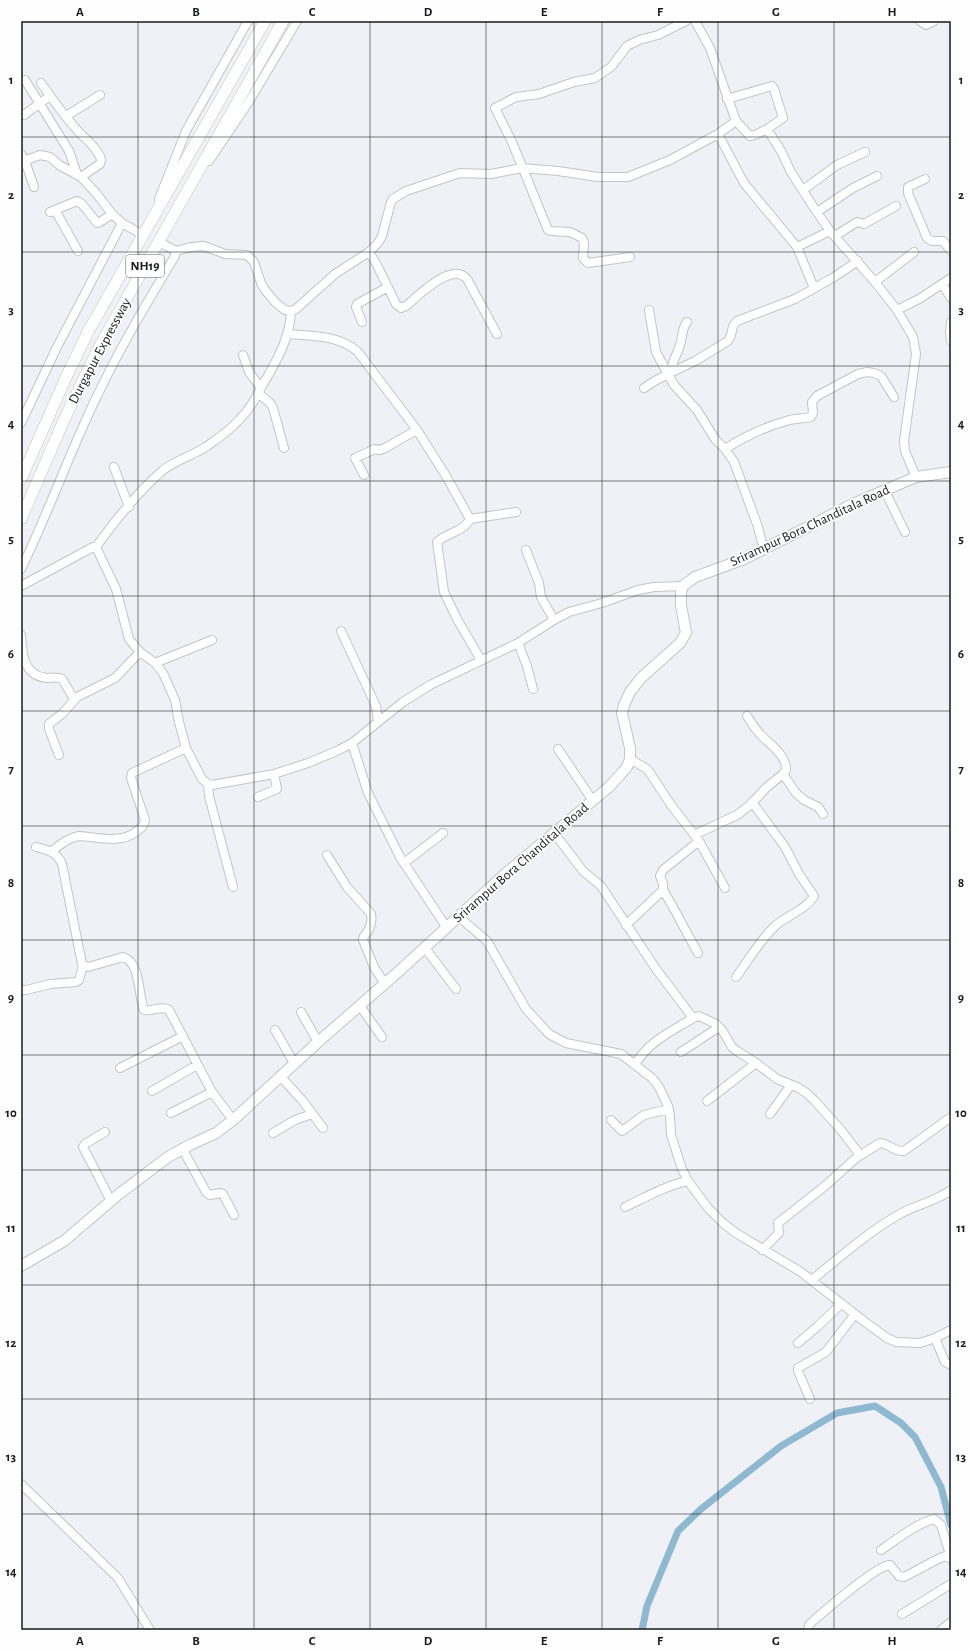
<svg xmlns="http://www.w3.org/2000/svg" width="972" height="1651" font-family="'Alegreya Sans',sans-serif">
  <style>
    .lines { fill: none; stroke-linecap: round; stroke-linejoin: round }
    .canal { stroke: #8fb8d1; stroke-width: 7 }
    .minor-casing { stroke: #c2c4c9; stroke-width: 10 }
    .major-casing { stroke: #c2c4c9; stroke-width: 12 }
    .highway-casing { stroke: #c2c4c9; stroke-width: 12 }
    .minor { stroke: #fff; stroke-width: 8 }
    .major { stroke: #fff; stroke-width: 10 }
    .highway { stroke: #fff; stroke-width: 11 }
    .grid { fill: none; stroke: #18191a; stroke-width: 1; stroke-opacity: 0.55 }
    .labels { text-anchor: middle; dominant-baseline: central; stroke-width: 3.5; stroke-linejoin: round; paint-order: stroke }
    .shield { fill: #fefefe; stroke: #5d5e5e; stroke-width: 1 }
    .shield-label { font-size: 13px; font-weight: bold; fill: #18191a }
    .street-label { font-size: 14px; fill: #18191a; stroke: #fefefe }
    .neatline { fill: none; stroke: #18191a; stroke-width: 1.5 }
    .grid-label { font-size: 13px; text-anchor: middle; font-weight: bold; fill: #18191a }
  </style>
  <rect width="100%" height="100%" fill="#eff1f6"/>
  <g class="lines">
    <!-- canal -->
    <path class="canal" d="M 642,1630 L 647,1606 L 678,1531 L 701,1509 L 781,1446 L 837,1413 L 875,1406 L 901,1423 L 915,1437 L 941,1487 L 951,1525"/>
    <defs>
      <path id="minor" d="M 695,21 L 710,48 L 736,121 L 718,134
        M 920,21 L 926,25 L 934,21
        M 25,80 L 69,151 L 77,174
        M 41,83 C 52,99 64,115 77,130 C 84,138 93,144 98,153 C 101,157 102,160 100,164 L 81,177
        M 727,99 L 772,86 L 774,89 L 783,118 L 767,129
        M 24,115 L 50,96
        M 66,116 L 100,95
        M 736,121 L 750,136 L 755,135 L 767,129 L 781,151 L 791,172 L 814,208 L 830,231 L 875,282 L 897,310 L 913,337 L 916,354 L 904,441 L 905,451 L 916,477
        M 21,154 L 25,161 L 34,187
        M 209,161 L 248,103 L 297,21
        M 21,162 L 40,155 L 50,157 L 59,165 L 81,177 L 96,193 L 112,214 L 122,223
        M 925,179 L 908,187 L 908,193 L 927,238 L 932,241 L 943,241 L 951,251
        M 803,190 L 837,165 L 865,152
        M 159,199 L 186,131 L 248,21
        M 55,210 L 78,251
        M 50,212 L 77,201 L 82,204 L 97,223 L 100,222 L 112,214
        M 817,212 L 853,188 L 877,176
        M 835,236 L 857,222 L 864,224 L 896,206
        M 797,247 L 830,231
        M 176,251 L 191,247 L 204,246 L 225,254 L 247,255 L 254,262 L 261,283 L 265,290 L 276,303 L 285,310 L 291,311 L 296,309 L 335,274 L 369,252 L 378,243 L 382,236 L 391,202 L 393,199 L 406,191 L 460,173 L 491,174 L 522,168 L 558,171 L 598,177 L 628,177 L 670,160 L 718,134 L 744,183 L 797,247 L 814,288
        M 369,252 L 377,265 L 396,304 L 401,308 L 406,306 C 418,296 452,261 467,279 L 497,334
        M 630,257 L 588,263 L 583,258 L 584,243 L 582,238 L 570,232 L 551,231 L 548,230 L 512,142 L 495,108 L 516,97 L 539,94 L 574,82 L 595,78 L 611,67 L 627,46 L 639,40 L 658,35 L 686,21
        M 875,282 L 914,252
        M 942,284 L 951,298
        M 897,310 L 919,299 L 951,278
        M 362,322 L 356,307 L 357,304 L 388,287
        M 951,322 L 950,332 L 951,341
        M 288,334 C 312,336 339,335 358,352 L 417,430 L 446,476 L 470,519 C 464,532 446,533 437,542 L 444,592 L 457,619 L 481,660
        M 243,355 L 249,372 L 261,388
        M 671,372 C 672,360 679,352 681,341 C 683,333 682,328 687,322
        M 644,388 L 653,382 L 668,374 L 656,352 L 649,310
        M 258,393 L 270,403 L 273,408 L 284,448
        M 21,423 L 57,347 L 122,223 L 143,235
        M 725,449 C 744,437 765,427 786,421 C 794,418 803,419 811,417 L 813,413 L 812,402 L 817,396 L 858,374 L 867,372 L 874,373 L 881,376 L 894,397
        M 114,467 L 129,507
        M 364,475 L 355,458 L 375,449 L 380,450 L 385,448 L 417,430
        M 885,491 L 905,532
        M 470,519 L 516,512
        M 96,547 L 116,589 L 129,639 L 140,652 L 155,663 L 163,673 L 175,700 L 179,722 L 186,748 L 202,779 L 208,784 L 212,785 L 274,774 L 308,763 L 339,750 L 352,743 L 403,702 L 430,685 L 518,643 L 554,620 L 569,612 L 602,603 L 638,590 L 654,587 L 683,586
        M 526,550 L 539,583 L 541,597 L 554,620
        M 764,550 L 757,524 L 734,462 L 725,449 L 715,439 L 697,410 L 674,385 L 668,374 L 695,361 L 728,341 L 731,335 L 733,326 L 737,321 L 795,299 L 834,277 L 858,261
        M 21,569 C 49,512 70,451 98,394 C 121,346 148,301 175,256 L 176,251 L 159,242
        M 21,586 L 93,547 L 96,547 C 114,522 139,491 162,471 C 175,460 193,456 207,446 C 219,438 230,430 240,419 C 249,410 256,398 262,386 C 276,362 290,339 291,311
        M 341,631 L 376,706 L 378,722
        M 21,635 C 22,653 23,675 46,678 C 51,678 57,676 62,679 L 74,699
        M 518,643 L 527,666 L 533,689
        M 155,663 L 212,640
        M 352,743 L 368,793 L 400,857 L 447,928
        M 558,749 L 593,801
        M 59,755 L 49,729 L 49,724 L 63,713 L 77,697 L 115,678 L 140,652
        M 630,759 L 647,769 L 650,773 L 671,805 L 699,841 L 725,888
        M 783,774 L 796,793 L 804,800 L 818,807 L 823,814
        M 208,784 L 209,796 L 233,887
        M 258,797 L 277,789 L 274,774
        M 554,833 L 583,871 L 601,886 L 656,969 L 693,1018
        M 694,835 L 737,815 L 750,805 L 767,787 L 783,774 L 786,770 C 787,755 769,744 760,734 C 755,729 751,722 747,716
        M 36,847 C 48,850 57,852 62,864 L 82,964 L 88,967 L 123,957 C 141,962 138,996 144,1010 C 152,1012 161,1005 169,1010 L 212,1092 L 233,1120
        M 51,852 C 60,845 67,838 79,836 C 98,837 120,844 136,832 C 141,828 144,826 145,820 L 131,778 L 132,773 L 186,748
        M 327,855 L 347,887 L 371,914 C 372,919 371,927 368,931 C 366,935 363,935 363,940 L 374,967 L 385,984
        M 404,863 L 443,833
        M 663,890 C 676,911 686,932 698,953
        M 459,917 L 487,941 L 526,1009 L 549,1034 L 566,1043 L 621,1054 L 652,1078 L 659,1087 L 668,1106 L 670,1116 L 671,1135 L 682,1169 L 688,1181 L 708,1208 L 723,1223 L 736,1233 L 801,1272 L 865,1322 L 887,1338 L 896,1342 L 920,1343 L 935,1338 L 951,1330
        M 626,925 L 663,890 L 663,884 L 660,876 L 663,870 L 699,841
        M 425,948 L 456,989
        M 736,977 C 749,960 759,941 775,926 C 786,916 807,909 814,896 L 799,874 L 785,847 L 752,802
        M 21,990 L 26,990 L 50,984 L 76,982 L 79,980 L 83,966
        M 360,1006 L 382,1037
        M 301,1012 L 318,1042
        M 275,1030 L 294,1063
        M 681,1052 L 719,1027
        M 635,1064 C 651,1040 669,1033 693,1018 L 699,1016 L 716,1024 L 722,1030 L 732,1047 L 737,1051 L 756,1063 L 777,1079 L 797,1087 L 805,1092 L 814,1100 L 841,1130 L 860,1155
        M 120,1068 L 183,1036
        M 280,1076 L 302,1100 L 323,1128
        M 152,1091 L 197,1065
        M 707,1101 L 756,1063
        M 171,1113 L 212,1092
        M 770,1114 L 791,1085
        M 611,1120 L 622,1131 L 644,1115 L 669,1109
        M 105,1132 L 85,1144 L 83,1147 L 111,1201
        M 273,1133 L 295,1120 L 312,1114
        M 182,1148 L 206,1192 L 210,1195 L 220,1193 L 223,1194 L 234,1215
        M 625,1207 C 646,1197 665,1186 688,1181
        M 762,1250 L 779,1233 L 778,1223 L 825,1186 L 856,1158 L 880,1143 C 889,1144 895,1152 904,1151 L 951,1117
        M 812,1280 C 840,1257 867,1233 898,1215 C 915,1205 935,1202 951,1190
        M 935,1338 L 945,1362 L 951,1365
        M 798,1343 L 818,1326 L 841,1304
        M 810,1399 L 798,1371 L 798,1368 L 826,1352 L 855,1314
        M 21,1484 L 118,1578 L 150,1630
        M 881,1550 C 896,1540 917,1523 934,1519 L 941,1525 L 951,1558
        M 902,1614 L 951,1584
        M 808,1630 L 809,1625 L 813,1621 C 826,1610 877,1565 890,1565 L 899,1576 L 904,1577 L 940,1558 L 946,1556 L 951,1559
        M 941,1630 L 951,1622"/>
      <path id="major" d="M 21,1266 L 64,1241 L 119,1194 L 168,1157 L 190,1145 L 216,1133 L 233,1120 L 318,1042 L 397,973 L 505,874 L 609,787 L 620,775 L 627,767 L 630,759 L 630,748 L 622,713 L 624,705 L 630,692 L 641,678 L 680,643 L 686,633 L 681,605 L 681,592 L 683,586 L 695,577 L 744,559 L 855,503 L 916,477 L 951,472"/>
      <path id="highway" d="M 21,479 L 68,373 L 89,330 L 265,21
        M 21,519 L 64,420 L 97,351 L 283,21"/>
    </defs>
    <!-- minor casing -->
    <use href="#minor" class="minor-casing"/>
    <!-- major casing -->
    <use href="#major" class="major-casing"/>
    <!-- highway casing -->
    <use href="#highway" class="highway-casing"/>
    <!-- minor -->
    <use href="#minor" class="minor"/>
    <!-- major -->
    <use href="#major" class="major"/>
    <!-- highway -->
    <use href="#highway" class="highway"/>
  </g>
  <!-- grid -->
  <path class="grid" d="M 138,21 L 138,1630M 254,21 L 254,1630M 370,21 L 370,1630M 486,21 L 486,1630M 602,21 L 602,1630M 718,21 L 718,1630M 834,21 L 834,1630M 21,137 L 951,137M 21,252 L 951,252M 21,366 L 951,366M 21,481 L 951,481M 21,596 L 951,596M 21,711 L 951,711M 21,826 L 951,826M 21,940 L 951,940M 21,1055 L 951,1055M 21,1170 L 951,1170M 21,1285 L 951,1285M 21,1399 L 951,1399M 21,1514 L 951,1514"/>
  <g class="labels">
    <!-- shield labels -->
    <rect class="shield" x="126" y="255" width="38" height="22" rx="3"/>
    <g class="shield-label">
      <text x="145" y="266">NH19</text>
    </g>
    <!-- street labels -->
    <g class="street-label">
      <text transform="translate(100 351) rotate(-62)">Durgapur Expressway</text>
      <text transform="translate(810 526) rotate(-25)">Srirampur Bora Chanditala Road</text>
      <text transform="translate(521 863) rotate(-41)">Srirampur Bora Chanditala Road</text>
    </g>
  </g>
  <!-- border -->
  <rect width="972" height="1651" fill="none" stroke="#fefefe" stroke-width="44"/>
  <rect x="22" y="22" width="928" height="1607" class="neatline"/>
  <g class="grid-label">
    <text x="80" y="16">A</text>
    <text x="196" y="16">B</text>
    <text x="312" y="16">C</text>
    <text x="428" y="16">D</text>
    <text x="544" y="16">E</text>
    <text x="660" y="16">F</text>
    <text x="776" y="16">G</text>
    <text x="892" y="16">H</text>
    <text x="11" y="84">1</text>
    <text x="961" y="84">1</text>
    <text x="11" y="199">2</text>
    <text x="961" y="199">2</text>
    <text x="11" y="314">3</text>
    <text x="961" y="314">3</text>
    <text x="11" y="428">4</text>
    <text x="961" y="428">4</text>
    <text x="11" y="543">5</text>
    <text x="961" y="543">5</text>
    <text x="11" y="658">6</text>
    <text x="961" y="658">6</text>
    <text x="11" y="773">7</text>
    <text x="961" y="773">7</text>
    <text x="11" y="887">8</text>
    <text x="961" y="887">8</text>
    <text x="11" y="1002">9</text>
    <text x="961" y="1002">9</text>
    <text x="11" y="1117">10</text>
    <text x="961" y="1117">10</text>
    <text x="11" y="1232">11</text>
    <text x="961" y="1232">11</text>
    <text x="11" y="1347">12</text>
    <text x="961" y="1347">12</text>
    <text x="11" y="1461">13</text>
    <text x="961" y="1461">13</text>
    <text x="11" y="1576">14</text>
    <text x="961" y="1576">14</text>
    <text x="80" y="1645">A</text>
    <text x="196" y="1645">B</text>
    <text x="312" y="1645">C</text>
    <text x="428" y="1645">D</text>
    <text x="544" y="1645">E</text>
    <text x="660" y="1645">F</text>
    <text x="776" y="1645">G</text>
    <text x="892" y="1645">H</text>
  </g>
</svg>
